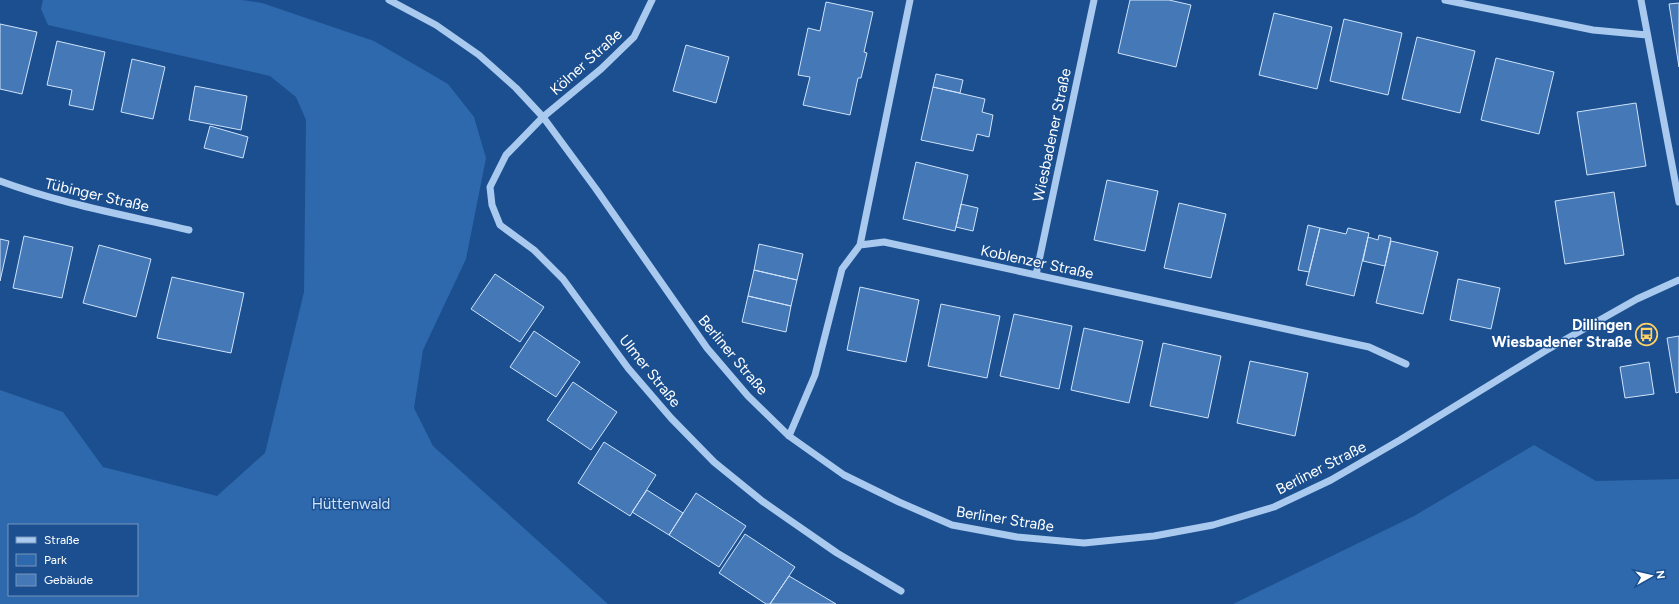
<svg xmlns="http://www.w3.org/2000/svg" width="1679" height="604" font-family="Figtree,sans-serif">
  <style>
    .green { fill: #2e69ad; fill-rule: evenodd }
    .building { fill: #4478b7; stroke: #cfe3fa }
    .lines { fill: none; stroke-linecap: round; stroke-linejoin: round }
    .minor { stroke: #a9c9ee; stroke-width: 7 }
    .labels { text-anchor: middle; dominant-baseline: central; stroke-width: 3; stroke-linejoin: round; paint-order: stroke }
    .street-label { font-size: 15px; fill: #fff; stroke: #1b4f8f }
    .poi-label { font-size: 15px; font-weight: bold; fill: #fff; stroke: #1b4f8f; text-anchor: end }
    .park-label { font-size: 15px; fill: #cfe3fa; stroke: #1b4f8f }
  </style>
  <rect width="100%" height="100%" fill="#1b4f8f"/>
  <!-- green -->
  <path class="green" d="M 43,0 L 242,0 L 262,3 L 374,41 L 448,84 L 474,117 L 486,158 L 466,259 L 423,350 L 414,408 L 433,446 L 608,604 L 0,604 L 0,390 L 63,412 L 103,467 L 217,496 L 265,453 L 304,292 L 306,120 L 296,97 L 270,76 L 48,25 L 41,9 ZM 9,525 L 137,525 L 137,595 L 9,595 Z
    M 1534,445 L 1596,481 L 1679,479 L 1679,604 L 1233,604 L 1414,516 Z"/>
  <!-- building -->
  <path class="building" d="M 1130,0 L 1169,0 L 1191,5 L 1176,67 L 1118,53 Z
    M 826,2 L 873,12 L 864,52 L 867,53 L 861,78 L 858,78 L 850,115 L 803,105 L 810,77 L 798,75 L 808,28 L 820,31 Z
    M 1679,3 L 1679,67 L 1669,4 Z
    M 1274,13 L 1332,27 L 1317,89 L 1259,75 Z
    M 1344,19 L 1402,33 L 1388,95 L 1330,81 Z
    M 0,24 L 37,32 L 22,94 L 0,89 Z
    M 1417,37 L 1475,51 L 1460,113 L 1402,99 Z
    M 57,41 L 105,52 L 93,110 L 69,105 L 72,90 L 47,85 Z
    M 686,45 L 729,57 L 716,103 L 673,91 Z
    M 1496,58 L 1554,72 L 1539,134 L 1481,120 Z
    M 132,59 L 165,67 L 153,119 L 121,112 Z
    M 936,74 L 963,80 L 960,93 L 933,87 Z
    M 195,86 L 247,96 L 241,130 L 189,120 Z
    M 933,87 L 985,99 L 982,112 L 993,115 L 989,137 L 977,134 L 973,151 L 921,140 Z
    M 1636,103 L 1646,166 L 1587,175 L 1577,112 Z
    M 210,126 L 248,137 L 243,158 L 204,148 Z
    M 916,162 L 968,175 L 955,231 L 903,219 Z
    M 1107,180 L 1158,191 L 1145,251 L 1094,240 Z
    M 1614,192 L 1624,255 L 1565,264 L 1555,201 Z
    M 1179,203 L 1226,214 L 1211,278 L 1164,268 Z
    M 961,204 L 978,208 L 973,231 L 956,227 Z
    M 1308,225 L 1320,228 L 1309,272 L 1298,270 Z
    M 1320,228 L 1346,234 L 1348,228 L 1369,233 L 1354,296 L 1306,285 Z
    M 1379,235 L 1391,238 L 1385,266 L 1363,261 L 1368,237 L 1378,240 Z
    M 24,236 L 73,247 L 62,298 L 13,288 Z
    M 0,239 L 9,241 L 0,281 Z
    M 1391,241 L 1438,252 L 1423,314 L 1376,303 Z
    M 759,244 L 803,254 L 797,280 L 754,270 Z
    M 99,245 L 151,259 L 136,317 L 83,303 Z
    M 754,270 L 797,280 L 791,306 L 748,296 Z
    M 495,274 L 544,307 L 520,342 L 471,309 Z
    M 172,277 L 244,293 L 231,353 L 157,338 Z
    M 1458,279 L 1500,288 L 1491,329 L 1450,320 Z
    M 860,287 L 919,300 L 906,362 L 847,350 Z
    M 748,296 L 791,306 L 786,332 L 742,322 Z
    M 941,304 L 1000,316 L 987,378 L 928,366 Z
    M 1014,314 L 1072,326 L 1059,389 L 1000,376 Z
    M 1084,328 L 1143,341 L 1129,403 L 1071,390 Z
    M 534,331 L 580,362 L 556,397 L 510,367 Z
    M 1679,336 L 1679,392 L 1676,393 L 1667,338 Z
    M 1163,343 L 1221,356 L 1208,418 L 1150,406 Z
    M 1250,361 L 1308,373 L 1295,436 L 1237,423 Z
    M 1649,362 L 1654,394 L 1625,398 L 1620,367 Z
    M 573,382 L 617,412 L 591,450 L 547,420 Z
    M 604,442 L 656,475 L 630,516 L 578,483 Z
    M 647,490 L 683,513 L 669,535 L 632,512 Z
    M 696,493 L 746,526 L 719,567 L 669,535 Z
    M 745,534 L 795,567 L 770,604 L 766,604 L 719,573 Z
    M 789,576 L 836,604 L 770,604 Z"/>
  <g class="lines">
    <!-- minor -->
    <path class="minor" d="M 389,0 L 436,25 L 479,55 L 516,88 L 543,117 L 596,189 L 707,348 L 748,396 L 789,436 L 844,475 L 899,502 L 952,525 L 1017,537 L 1084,543 L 1154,536 L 1213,525 L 1274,507 L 1331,480 L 1400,440 L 1545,351 L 1637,299 L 1679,280
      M 652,0 L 634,37 L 601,69 L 543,117 L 506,155 L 490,187 L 492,205 L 500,225 L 534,250 L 563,279 L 628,368 L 671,418 L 714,462 L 762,501 L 837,553 L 901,591
      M 1445,0 L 1593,30 L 1647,35
      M 1641,0 L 1679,202
      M 0,181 C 62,204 125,215 189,230
      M 860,245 L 910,0
      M 1036,275 L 1094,0
      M 789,436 L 815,375 L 842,269 L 860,245 L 884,242 L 1369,347 L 1406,364"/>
  </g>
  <!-- icons -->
  <defs>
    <symbol id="bus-ring" viewBox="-11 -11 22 22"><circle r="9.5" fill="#1b4f8f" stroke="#ffd166" stroke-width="1.5"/><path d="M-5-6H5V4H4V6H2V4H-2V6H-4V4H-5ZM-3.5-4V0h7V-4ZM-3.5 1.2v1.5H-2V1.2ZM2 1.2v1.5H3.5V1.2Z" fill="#ffd166"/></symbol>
  </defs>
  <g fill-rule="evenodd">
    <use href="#bus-ring" x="1634" y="322" width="25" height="25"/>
  </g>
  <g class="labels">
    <!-- street labels -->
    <g class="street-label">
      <text transform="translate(586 62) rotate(-42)">Kölner Straße</text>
      <text transform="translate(1052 135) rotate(-78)">Wiesbadener Straße</text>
      <text transform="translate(97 195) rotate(13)">Tübinger Straße</text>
      <text transform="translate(1037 262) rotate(12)">Koblenzer Straße</text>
      <text transform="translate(733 355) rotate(50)">Berliner Straße</text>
      <text transform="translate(650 371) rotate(51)">Ulmer Straße</text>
      <text transform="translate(1321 468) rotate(-27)">Berliner Straße</text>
      <text transform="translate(1005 519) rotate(9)">Berliner Straße</text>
    </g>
    <!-- poi labels -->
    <g class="poi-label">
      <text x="1632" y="325">Dillingen<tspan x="1632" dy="17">Wiesbadener Straße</tspan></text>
    </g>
    <!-- park labels -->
    <g class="park-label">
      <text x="351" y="504">Hüttenwald</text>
    </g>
  </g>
  <!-- legend -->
  <rect x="8" y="524" width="130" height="72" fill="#1b4f8f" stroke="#7695bc"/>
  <rect x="16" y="537" width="20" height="6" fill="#a9c9ee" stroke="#7695bc"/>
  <text x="44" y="544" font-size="12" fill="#ffffff">Straße</text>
  <rect x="16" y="554" width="20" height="12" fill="#2e69ad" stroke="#7695bc"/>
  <text x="44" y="564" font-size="12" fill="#ffffff">Park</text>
  <rect x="16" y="574" width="20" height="12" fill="#4478b7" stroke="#7695bc"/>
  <text x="44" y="584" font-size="12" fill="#ffffff">Gebäude</text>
  <!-- north arrow -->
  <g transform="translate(1651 576) rotate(82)" stroke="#1b4f8f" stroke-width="3" paint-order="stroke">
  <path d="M0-3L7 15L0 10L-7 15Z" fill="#ffffff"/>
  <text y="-6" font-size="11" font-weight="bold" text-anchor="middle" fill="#ffffff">N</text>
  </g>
</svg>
